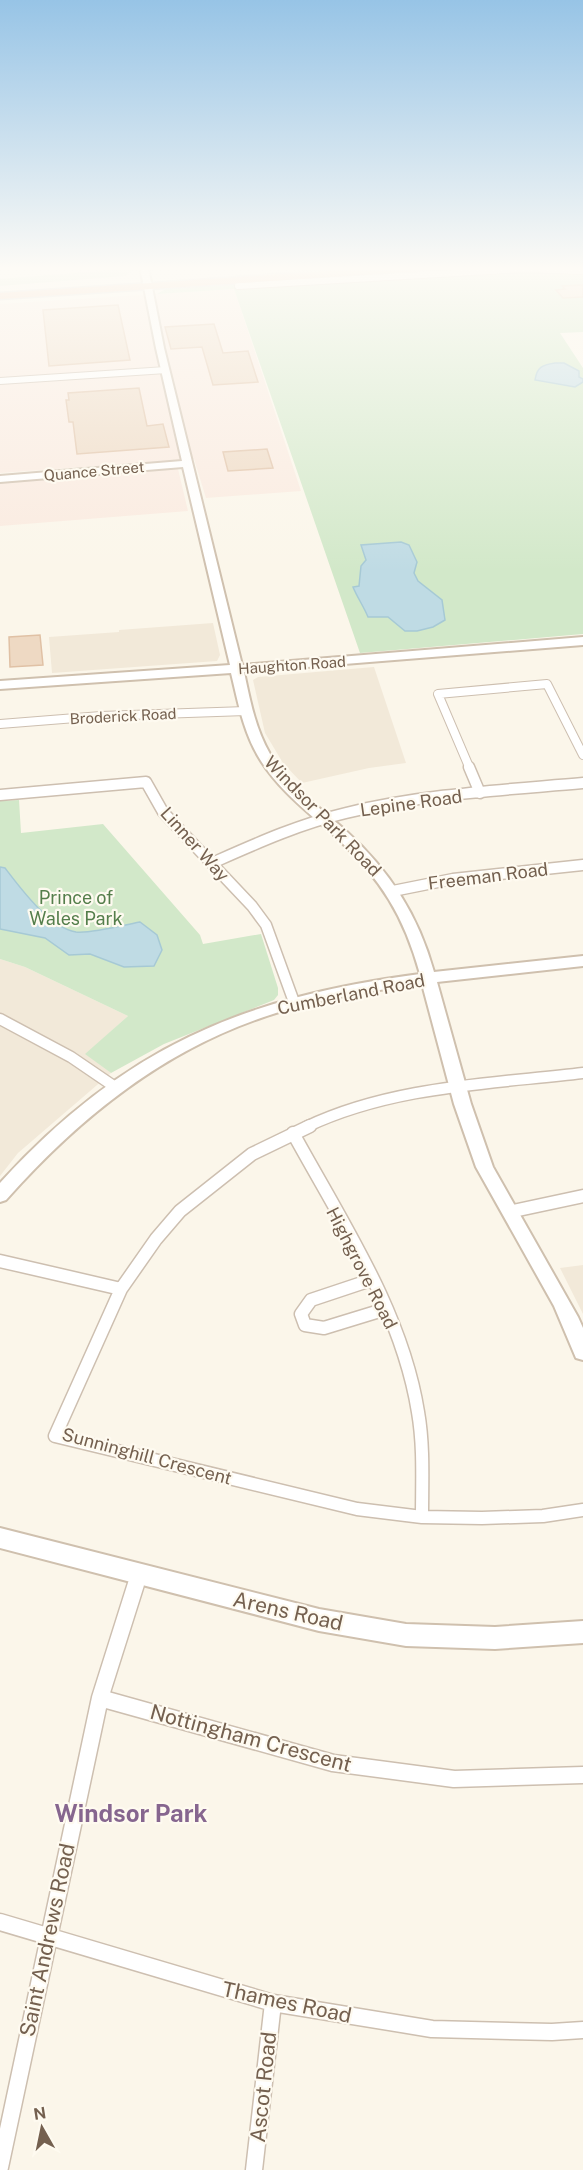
<svg xmlns="http://www.w3.org/2000/svg" width="583" height="2170" font-family="'Public Sans',sans-serif">
  <style>
    .residential { fill: #f2e9d9 }
    .commercial { fill: #faeadf }
    .green { fill: #d2e8c9 }
    .water { fill: #bfdbe4; stroke: #a6c9d5; stroke-width: 1.5 }
    .building { fill: #eed9c3; stroke: #e0c1a5; stroke-width: 1.5 }
    .lines { fill: none; stroke-linecap: round; stroke-linejoin: round }
    .street-far4-casing { stroke: #cdbfb0; stroke-width: 8 }
    .street-far3-casing { stroke: #cdbfb0; stroke-width: 10 }
    .street-far2-casing { stroke: #cdbfb0; stroke-width: 13 }
    .street-far1-casing { stroke: #cdbfb0; stroke-width: 15 }
    .street-casing { stroke: #cdbfb0; stroke-width: 19 }
    .secondary-casing { stroke: #cfc0ae; stroke-width: 4 }
    .highway-casing { stroke: #d8d2ce; stroke-width: 3 }
    .street-far4 { stroke: #fff; stroke-width: 6 }
    .street-far3 { stroke: #fff; stroke-width: 8 }
    .street-far2 { stroke: #fff; stroke-width: 10 }
    .street-far1 { stroke: #fff; stroke-width: 12 }
    .street { stroke: #fff; stroke-width: 16 }
    .secondary { fill: #fff; fill-rule: evenodd }
    .highway { fill: #f0c1a6; fill-rule: evenodd }
    .labels { text-anchor: middle; dominant-baseline: central; stroke-width: 4.5; stroke-linejoin: round; paint-order: stroke }
    .far-street-label { font-size: 15px; fill: #74604f; stroke: #fefaf0 }
    .street-label { font-size: 18px; fill: #74604f; stroke: #fefaf0 }
    .park-label { font-size: 18px; fill: #547e4b; stroke: #fefaf0 }
    .near-street-label { font-size: 21px; fill: #74604f; stroke: #fefaf0 }
    .near-neighbourhood-label { font-size: 24px; font-weight: bold; fill: #86668f; stroke: #fefaf0 }
  </style>
  <rect width="100%" height="100%" fill="#fbf6ea"/>
  <!-- residential -->
  <path class="residential" d="M 213,623 L 220,655 L 217,661 L 52,673 L 49,637 L 119,632 L 119,630 Z
    M 374,667 L 406,763 L 369,768 L 302,783 L 283,763 L 265,733 L 253,680 L 258,677 Z
    M 0,959 L 25,967 L 128,1016 L 86,1054 L 111,1073 L 18,1153 L 0,1176 Z
    M 583,1265 L 583,1314 L 560,1268 Z"/>
  <!-- commercial -->
  <path class="commercial" d="M 234,289 L 301,491 L 206,498 L 194,459 L 0,473 L 0,304 Z
    M 178,469 L 188,511 L 0,526 L 0,483 Z"/>
  <!-- green -->
  <path class="green" d="M 348,267 L 399,267 L 205,278 Z
    M 487,267 L 583,267 L 583,332 L 560,333 L 583,368 L 583,634 L 360,653 L 234,289 L 157,294 L 169,287 Z
    M 137,268 L 125,276 L 0,286 L 0,279 Z
    M 19,800 L 21,833 L 103,824 L 200,935 L 203,944 L 261,934 L 278,988 L 278,995 L 274,1000 L 164,1044 L 111,1073 L 85,1054 L 128,1016 L 25,967 L 0,959 L 0,801 Z"/>
  <!-- water -->
  <path class="water" d="M 555,363 L 564,363 L 579,371 L 579,377 L 583,379 L 583,382 L 575,387 L 535,380 C 537,367 542,365 555,363 Z
    M 401,542 L 409,545 L 417,562 L 414,573 L 418,581 L 442,600 L 445,620 L 433,627 L 417,631 L 405,631 L 388,617 L 368,617 C 364,607 357,597 353,587 L 359,586 L 361,566 L 366,560 L 361,545 Z
    M 0,867 L 5,868 C 21,889 49,927 76,932 C 89,934 125,925 140,922 L 157,935 L 162,950 L 154,966 L 124,967 L 90,954 L 69,955 L 45,938 L 0,929 Z"/>
  <!-- building -->
  <path class="building" d="M 583,285 L 583,297 L 563,298 L 556,290 L 565,289 L 562,286 Z
    M 118,305 L 130,360 L 49,366 L 43,310 Z
    M 214,324 L 223,353 L 248,351 L 258,382 L 213,385 L 202,347 L 171,349 L 165,327 Z
    M 139,388 L 147,426 L 163,424 L 169,447 L 77,454 L 73,422 L 69,422 L 66,400 L 69,400 L 68,393 Z
    M 267,449 L 273,468 L 228,471 L 223,452 Z
    M 40,635 L 43,665 L 10,667 L 9,637 Z"/>
  <g class="lines">
    <defs>
      <path id="street-far4" d="M 238,286 L 523,269 L 583,271
        M 0,381 L 166,370"/>
      <path id="street-far3" d="M 0,724 L 101,716 L 246,711
        M 470,769 L 438,694 L 547,684 L 583,755"/>
      <path id="street-far2" d="M 469,767 L 480,793
        M 0,795 L 146,782 L 163,812 L 252,906 L 266,925 L 294,1002
        M 212,863 C 255,844 299,824 346,813 C 423,794 504,790 583,783
        M 393,891 L 453,879 L 583,865
        M 0,1019 L 71,1057 L 115,1087
        M 306,1127 C 392,1086 490,1084 583,1073"/>
      <path id="street-far1" d="M 310,1126 L 252,1154 L 180,1211 L 156,1239 L 121,1289 L 55,1436 L 357,1509 L 422,1517 L 482,1518 L 543,1516 L 583,1510
        M 293,1133 C 341,1221 402,1311 418,1412 C 424,1446 422,1482 422,1517
        M 509,1212 L 583,1196
        M 0,1261 L 121,1289
        M 371,1280 L 311,1300 L 301,1314 L 305,1325 L 324,1328 L 386,1309
        M 136,1586 L 139,1575"/>
      <path id="street" d="M 100,1698 L 333,1763 L 454,1779 L 583,1775
        M 0,1922 L 273,2003 L 432,2029 L 552,2032 L 583,2030
        M 0,2167 L 100,1698 L 136,1584
        M 254,2170 L 273,2003"/>
      <path id="secondary" d="M 140,267 L 148,267 L 164,348 L 242,665 L 583,637 L 583,645 L 244,672 C 250,700 255,728 270,754 C 288,785 320,808 346,831 C 390,871 418,915 434,972 L 583,956 L 583,966 L 437,982 L 471,1104 L 493,1167 L 578,1317 L 583,1328 L 583,1360 L 576,1358 L 554,1306 L 476,1167 L 454,1104 L 422,984 C 367,991 311,1000 258,1019 C 158,1054 76,1121 6,1200 L 0,1202 L 0,1183 C 122,1049 242,997 420,974 C 404,916 381,879 337,838 C 309,813 277,789 258,756 C 243,730 238,702 231,673 L 0,689 L 0,681 L 230,665 L 183,467 L 0,482 L 0,476 L 182,461 L 156,348 Z
        M 0,1528 L 319,1609 L 406,1624 L 495,1627 L 583,1621 L 583,1643 L 495,1649 L 406,1646 L 319,1631 L 0,1548 Z"/>
      <path id="highway" d="M 391,267 L 441,267 L 436,270 L 0,299 L 0,293 Z"/>
    </defs>
    <!-- street-far4 casing -->
    <use href="#street-far4" class="street-far4-casing"/>
    <!-- street-far3 casing -->
    <use href="#street-far3" class="street-far3-casing"/>
    <!-- street-far2 casing -->
    <use href="#street-far2" class="street-far2-casing"/>
    <!-- street-far1 casing -->
    <use href="#street-far1" class="street-far1-casing"/>
    <!-- street casing -->
    <use href="#street" class="street-casing"/>
    <!-- secondary casing -->
    <use href="#secondary" class="secondary-casing"/>
    <!-- highway casing -->
    <use href="#highway" class="highway-casing"/>
    <!-- street-far4 -->
    <use href="#street-far4" class="street-far4"/>
    <!-- street-far3 -->
    <use href="#street-far3" class="street-far3"/>
    <!-- street-far2 -->
    <use href="#street-far2" class="street-far2"/>
    <!-- street-far1 -->
    <use href="#street-far1" class="street-far1"/>
    <!-- street -->
    <use href="#street" class="street"/>
    <!-- secondary -->
    <use href="#secondary" class="secondary"/>
    <!-- highway -->
    <use href="#highway" class="highway"/>
  </g>
  <!-- sky -->
  <linearGradient id="sky" x2="0" y2="1"><stop stop-color="#97c4e6"/><stop offset="0.47" stop-color="#fdfbf6"/><stop offset="1" stop-color="#fdfbf6" stop-opacity="0"/></linearGradient>
  <rect width="583" height="571" fill="url(#sky)"/>
  <g class="labels">
    <!-- far-street labels -->
    <g class="far-street-label">
      <text transform="translate(94 471) rotate(-5)">Quance Street</text>
      <text transform="translate(292 665) rotate(-4)">Haughton Road</text>
      <text transform="translate(123 716) rotate(-3)">Broderick Road</text>
    </g>
    <!-- street labels -->
    <g class="street-label">
      <text transform="translate(411 803) rotate(-8)">Lepine Road</text>
      <text transform="translate(323 816) rotate(46)">Windsor Park Road</text>
      <text transform="translate(195 844) rotate(48)">Linner Way</text>
      <text transform="translate(488 876) rotate(-7)">Freeman Road</text>
      <text transform="translate(351 994) rotate(-11)">Cumberland Road</text>
      <text transform="translate(362 1268) rotate(63)">Highgrove Road</text>
      <text transform="translate(147 1456) rotate(15)">Sunninghill Crescent</text>
    </g>
    <!-- park labels -->
    <g class="park-label">
      <text x="76" y="897">Prince of<tspan x="76" dy="21">Wales Park</tspan></text>
    </g>
    <!-- near-street labels -->
    <g class="near-street-label">
      <text transform="translate(288 1611) rotate(13)">Arens Road</text>
      <text transform="translate(251 1738) rotate(15)">Nottingham Crescent</text>
      <text transform="translate(47 1940) rotate(-78)">Saint Andrews Road</text>
      <text transform="translate(287 2002) rotate(12)">Thames Road</text>
      <text transform="translate(263 2087) rotate(-84)">Ascot Road</text>
    </g>
    <!-- near-neighbourhood labels -->
    <g class="near-neighbourhood-label">
      <text x="131" y="1813">Windsor Park</text>
    </g>
  </g>
  <!-- north arrow -->
  <g transform="translate(42 2128) rotate(351)" stroke="#fefaf0" stroke-width="4.5" paint-order="stroke">
  <path d="M0-4.5L10 22L0 15L-10 22Z" fill="#74604f"/>
  <text y="-9" font-size="16" font-weight="bold" text-anchor="middle" fill="#74604f">N</text>
  </g>
</svg>
